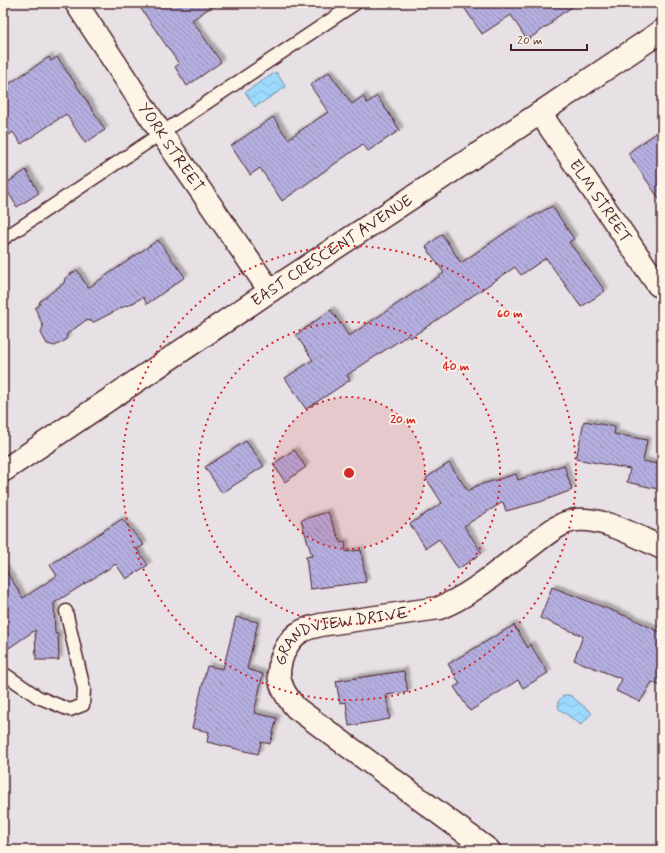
<svg xmlns="http://www.w3.org/2000/svg" width="665" height="853" font-family="Mynerve,sans-serif">
  <style>
    .water { fill: url(#water-waves); stroke: #7b8fa9 }
    .building { fill: url(#building-back-hatch); stroke: #4a1f2b; filter: url(#shadow) }
    .lines { fill: none; stroke-linecap: round; stroke-linejoin: round }
    .service-casing { stroke: #4a1f2b; stroke-width: 15 }
    .minor-casing { stroke: #4a1f2b; stroke-width: 25 }
    .service { stroke: #fcf5e5; stroke-width: 12 }
    .minor { stroke: #fcf5e5; stroke-width: 22 }
    .ring { fill: none; stroke: #d62828; stroke-width: 2; stroke-dasharray: 2 4 }
    .labels { text-anchor: middle; dominant-baseline: central; stroke-width: 3.5; stroke-linejoin: round; paint-order: stroke }
    .street-label { font-size: 16px; fill: #4a1f2b; stroke: #fcf5e5 }
    .centre { fill: #d62828; stroke: #fcf5e5; stroke-width: 2 }
    .ring-label { font-size: 12px; text-anchor: middle; font-weight: bold; fill: #d62828; stroke: #fcf5e5; stroke-width: 3.5; stroke-linejoin: round; paint-order: stroke }
  </style>
  <defs>
    <pattern id="water-waves" width="16" height="10" patternUnits="userSpaceOnUse"><rect width="16" height="10" fill="#9bd9fd"/><path d="M0 5q4-4 8 0t8 0" fill="none" stroke="#87bad9"/></pattern>
    <pattern id="building-back-hatch" width="6" height="6" patternUnits="userSpaceOnUse"><rect width="6" height="6" fill="#b5afe0"/><path d="M-1 5l2 2M0 0l6 6M5-1l2 2" fill="none" stroke="#958eb6"/></pattern>
    <filter id="shadow"><feDropShadow dx="3.5" dy="-3.5" stdDeviation="1" flood-color="#0004"/></filter>
  </defs>
  <rect width="100%" height="100%" fill="#e7e0e4"/>
  <filter id="ink" filterUnits="userSpaceOnUse"><feTurbulence type="fractalNoise" baseFrequency=".025" numOctaves="2"/><feDisplacementMap in="SourceGraphic" scale="8" xChannelSelector="R" yChannelSelector="G"/><feConvolveMatrix kernelMatrix="1 2 1 2 8 2 1 2 1" color-interpolation-filters="sRGB"/></filter>
  <g filter="url(#ink)">
    <!-- water -->
    <path class="water" d="M 276,72 L 286,87 L 255,107 L 245,92 Z
      M 565,695 L 570,695 L 592,713 L 581,725 L 559,709 C 557,702 559,698 565,695 Z"/>
    <!-- building -->
    <path class="building" d="M 137,3 L 217,3 L 192,20 L 221,62 L 187,86 L 175,67 L 179,64 Z
      M 461,3 L 578,3 L 551,21 L 552,23 L 527,40 L 511,15 L 482,34 Z
      M 49,57 L 51,61 L 57,57 L 85,98 L 105,130 L 85,143 L 66,114 L 21,144 L 13,132 L 3,139 L 3,88 Z
      M 329,72 L 352,104 L 363,96 L 367,103 L 377,96 L 400,130 L 368,151 L 363,144 L 282,201 L 260,168 L 250,175 L 231,146 L 273,117 L 288,139 L 328,112 L 310,85 Z
      M 662,129 L 662,203 L 628,153 Z
      M 26,170 L 39,193 L 17,207 L 4,185 Z
      M 552,206 L 574,239 L 569,242 L 605,291 L 581,307 L 546,258 L 521,275 L 515,267 L 410,338 L 408,335 L 347,375 L 350,380 L 306,409 L 285,378 L 313,360 L 296,335 L 331,310 L 349,336 L 444,273 L 426,247 L 442,234 L 461,263 L 509,230 Z
      M 158,240 L 185,277 L 147,304 L 143,297 L 128,306 L 127,305 L 94,322 L 86,320 L 67,334 L 66,340 L 55,346 L 47,344 L 41,333 L 43,326 L 35,308 L 39,305 L 40,301 L 64,283 L 65,278 L 77,270 L 88,288 Z
      M 584,421 L 615,427 L 614,434 L 647,440 L 643,461 L 662,465 L 662,490 L 627,482 L 630,469 L 576,459 Z
      M 246,441 L 264,466 L 222,493 L 205,467 Z
      M 294,450 L 306,467 L 285,482 L 273,464 Z
      M 449,463 L 468,491 L 476,486 L 516,474 L 518,480 L 564,465 L 572,490 L 540,502 L 506,511 L 503,502 L 464,526 L 482,553 L 458,569 L 439,539 L 426,548 L 410,524 L 442,503 L 426,478 Z
      M 328,512 L 341,543 L 345,542 L 346,552 L 361,550 L 366,582 L 310,589 L 306,557 L 312,556 L 301,520 Z
      M 122,519 L 144,545 L 137,549 L 148,565 L 126,579 L 116,564 L 54,603 L 55,634 L 58,634 L 59,660 L 36,660 L 35,630 L 3,652 L 3,566 L 23,598 L 57,576 L 50,565 Z
      M 552,587 L 631,618 L 662,633 L 662,687 L 652,682 L 640,702 L 616,691 L 622,679 L 574,660 L 583,636 L 540,618 Z
      M 236,617 L 258,622 L 247,669 L 263,674 L 254,713 L 277,718 L 270,744 L 261,742 L 258,754 L 207,742 L 209,732 L 192,728 L 207,666 L 223,669 Z
      M 514,625 L 528,648 L 530,644 L 548,673 L 523,688 L 518,680 L 470,711 L 454,687 L 460,684 L 448,664 Z
      M 404,671 L 408,692 L 386,695 L 390,719 L 349,726 L 346,702 L 340,703 L 336,681 Z"/>
    <g class="lines">
      <defs>
        <path id="service" d="M 3,239 L 356,3
          M 3,673 L 38,697 L 70,710 L 83,705 L 84,689 L 66,611"/>
        <g id="minor">
          <path id="s1" d="M 76,3 L 161,133 L 270,291"/>
          <path id="s2" d="M 540,113 L 658,285 L 662,287"/>
          <path id="s3" d="M 3,471 L 270,291 L 540,113 L 662,31"/>
          <path id="s4" d="M 489,850 L 296,708 C 288,699 279,685 279,672 C 280,657 288,638 302,631 C 307,628 314,627 320,625 L 439,608 C 472,595 499,570 527,549 C 542,538 557,523 576,520 C 603,517 638,537 662,548"/>
        </g>
      </defs>
      <!-- service casing -->
      <use href="#service" class="service-casing"/>
      <!-- minor casing -->
      <use href="#minor" class="minor-casing"/>
      <!-- service -->
      <use href="#service" class="service"/>
      <!-- minor -->
      <use href="#minor" class="minor"/>
    </g>
  </g>
  <!-- distance rings -->
  <circle cx="349" cy="473" r="76" fill="#d62828" fill-opacity=".12"/>
  <g class="ring">
    <circle cx="349" cy="473" r="76"/>
    <circle cx="349" cy="473" r="151"/>
    <circle cx="349" cy="473" r="227"/>
  </g>
  <g class="labels">
    <!-- street labels -->
    <g class="street-label">
      <text stroke="none"><textPath href="#s1" startOffset="173">YORK STREET</textPath></text>
      <text stroke="none"><textPath href="#s2" startOffset="107">ELM STREET</textPath></text>
      <text stroke="none"><textPath href="#s3" startOffset="396">EAST CRESCENT AVENUE</textPath></text>
      <text stroke="none"><textPath href="#s4" startOffset="362">GRANDVIEW DRIVE</textPath></text>
    </g>
  </g>
  <circle cx="349" cy="473" r="6" class="centre"/>
  <g class="ring-label">
    <text x="510" y="317">60 m</text>
    <text x="456" y="370">40 m</text>
    <text x="403" y="423">20 m</text>
  </g>
  <!-- margin -->
  <rect width="665" height="853" fill="none" stroke="#fcf5e5" stroke-width="16"/>
  <rect x="8" y="8" width="649" height="837" fill="none" stroke="#4a1f2b" stroke-width="1.5" filter="url(#ink)"/>
  <!-- scale -->
  <path d="M511 44v6h76v-6" fill="none" stroke="#4a1f2b" stroke-width="2"/>
  <text x="517" y="44" font-size="12" fill="#4a1f2b" stroke="#fcf5e5" stroke-width="3" paint-order="stroke">20 m</text>
</svg>
